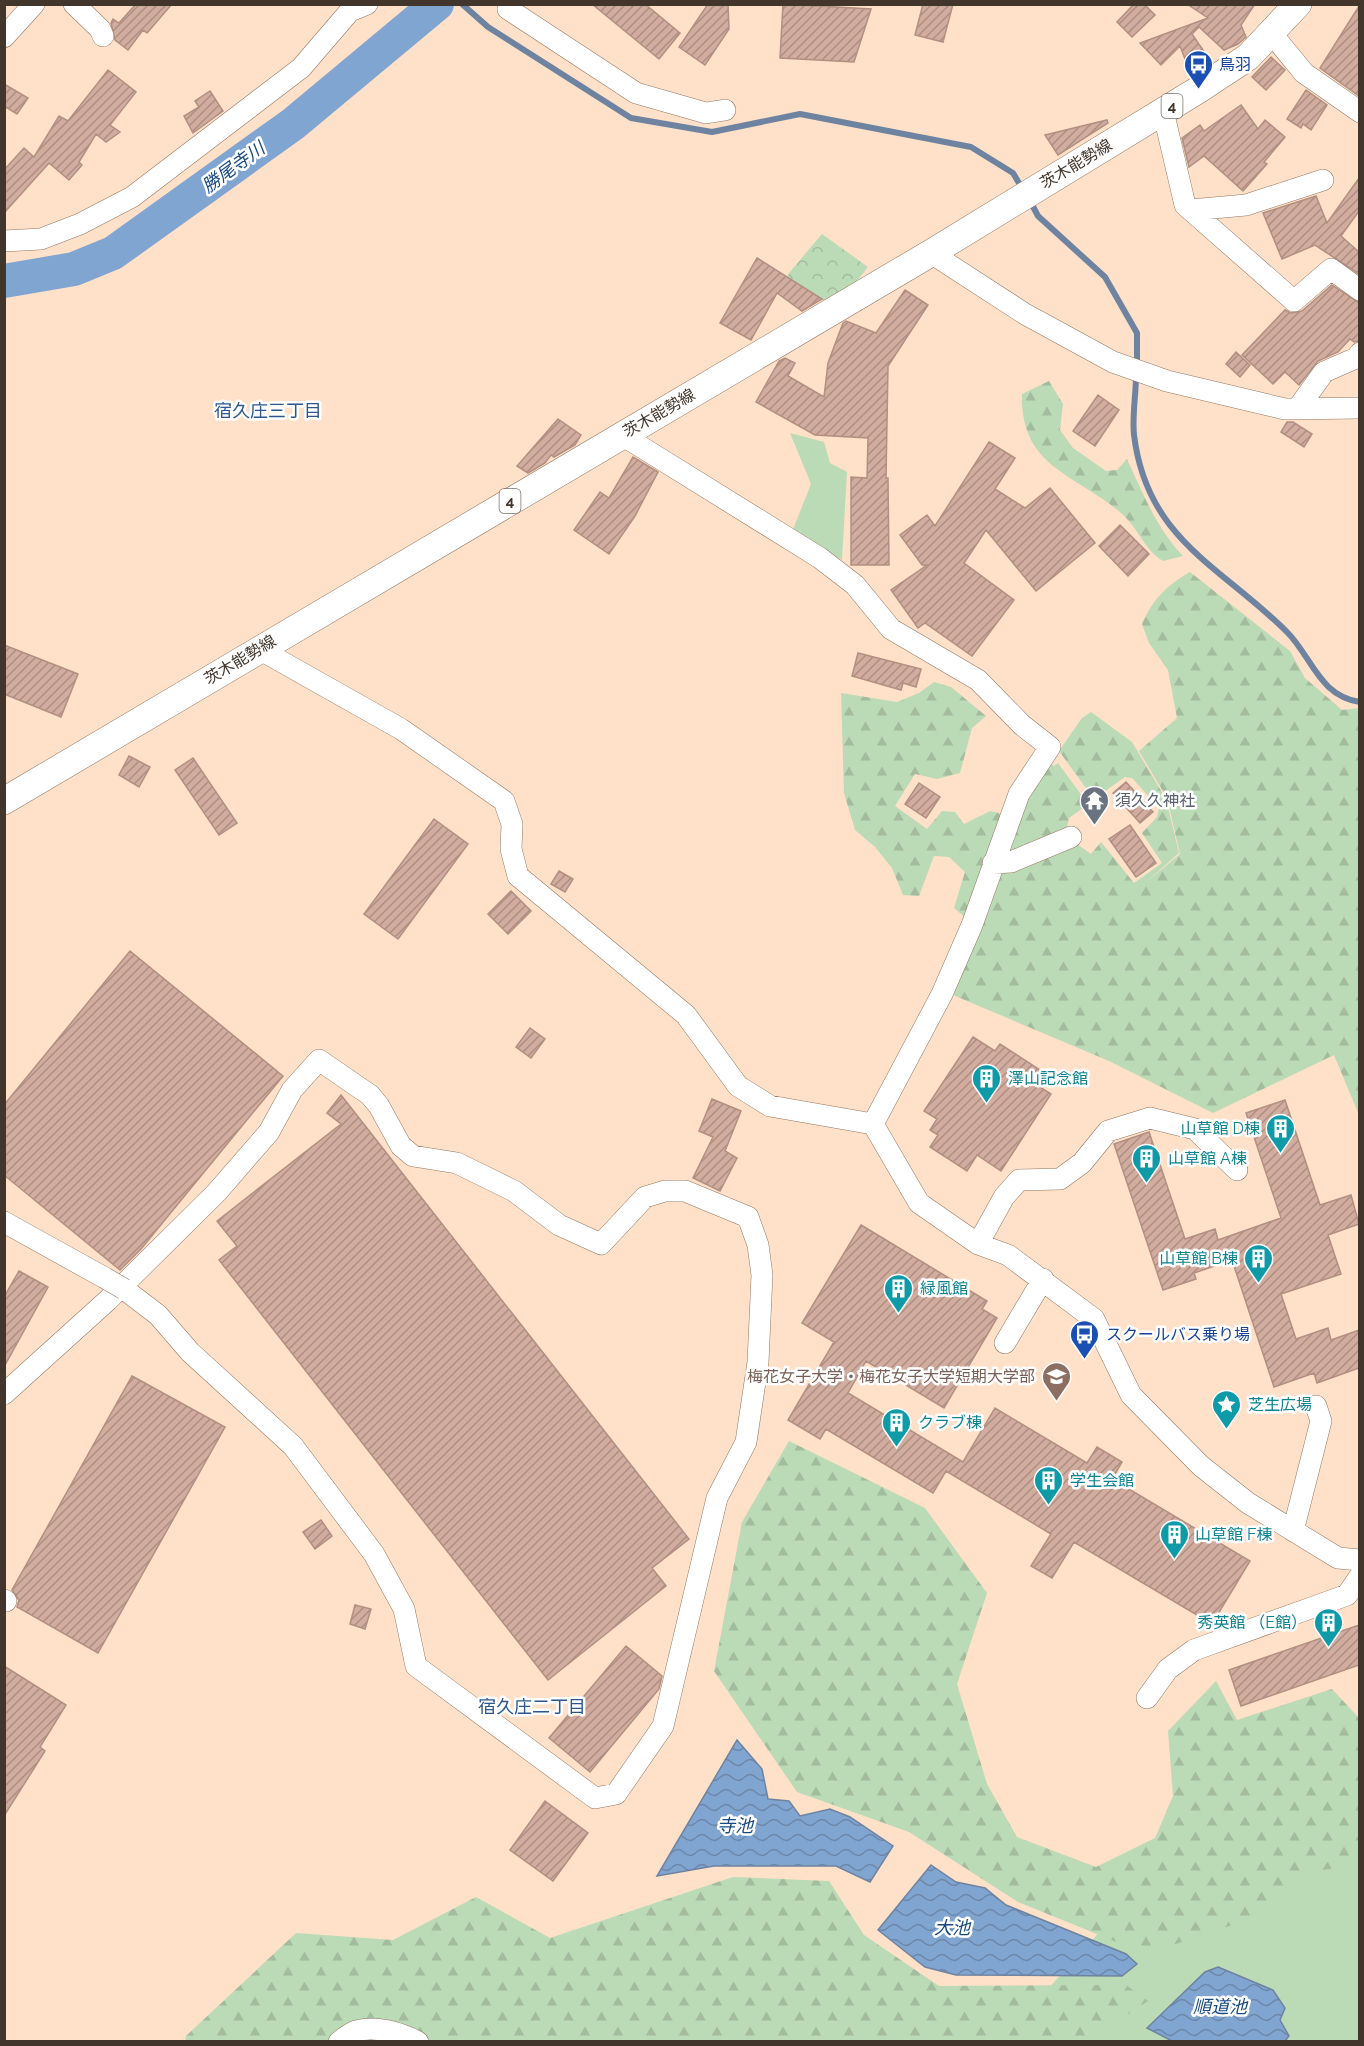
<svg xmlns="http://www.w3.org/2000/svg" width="1364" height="2046" font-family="Raleway,'Noto Sans JP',sans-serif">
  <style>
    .grass { fill: #bbdab6 }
    .forest { fill: url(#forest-firs) }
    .park { fill: url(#park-crowns) }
    .water { fill: url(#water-waves); stroke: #6e83a0; stroke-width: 1.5 }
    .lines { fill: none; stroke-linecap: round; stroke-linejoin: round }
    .stream { stroke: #6e83a0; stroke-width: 6 }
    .river { stroke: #81a5d1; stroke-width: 34 }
    .building { fill: url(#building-hatch); stroke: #b28f81; stroke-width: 1.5 }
    .minor-casing { stroke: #927661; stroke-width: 22 }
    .major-casing { stroke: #927661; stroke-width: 28 }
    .minor { stroke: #fff; stroke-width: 21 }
    .major { stroke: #fff; stroke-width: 27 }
    .minor-bridge-casing { stroke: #927661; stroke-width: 22; stroke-linecap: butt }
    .minor-bridge { stroke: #fff; stroke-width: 21 }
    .labels { text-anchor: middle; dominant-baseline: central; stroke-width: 5; stroke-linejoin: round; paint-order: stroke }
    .shield { fill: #fff; stroke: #7a726b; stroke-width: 1.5 }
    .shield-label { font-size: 15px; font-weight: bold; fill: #41352c }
    .transit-label { font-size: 16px; fill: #164399; stroke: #fff; text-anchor: start }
    .street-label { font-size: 16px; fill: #41352c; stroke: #fff }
    .worship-label { font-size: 16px; fill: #5b616d; stroke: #fff; text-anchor: start }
    .culture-label { font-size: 16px; fill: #0d838f; stroke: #fff; text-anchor: start }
    .education-label { font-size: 16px; fill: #785e54; stroke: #fff; text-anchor: end }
    .water-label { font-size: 18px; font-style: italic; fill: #174980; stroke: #fff }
    .neighbourhood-label { font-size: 18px; fill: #2c578c; stroke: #fff }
  </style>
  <defs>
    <pattern id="forest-firs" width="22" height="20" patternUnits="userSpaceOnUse" patternTransform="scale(1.5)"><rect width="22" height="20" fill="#bbdab6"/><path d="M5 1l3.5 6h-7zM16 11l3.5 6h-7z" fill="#a2bc9d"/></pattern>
    <pattern id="park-crowns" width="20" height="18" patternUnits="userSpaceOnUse" patternTransform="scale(1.5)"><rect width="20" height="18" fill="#bbdab6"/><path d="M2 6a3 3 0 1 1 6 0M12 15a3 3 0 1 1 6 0" fill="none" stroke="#a2bc9d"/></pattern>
    <pattern id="water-waves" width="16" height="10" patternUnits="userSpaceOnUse" patternTransform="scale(1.5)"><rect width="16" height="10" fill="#81a5d1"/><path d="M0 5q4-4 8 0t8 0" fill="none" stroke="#6b87aa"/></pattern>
    <pattern id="building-hatch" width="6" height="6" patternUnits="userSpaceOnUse" patternTransform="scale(1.5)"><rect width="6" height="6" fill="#d2ad9f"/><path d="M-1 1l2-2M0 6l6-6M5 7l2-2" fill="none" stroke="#ac8e82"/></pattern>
  </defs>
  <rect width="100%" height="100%" fill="#ffe0c8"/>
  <!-- grass -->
  <path class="grass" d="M 790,433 L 824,442 L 830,463 L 847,472 L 842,560 L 792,532 L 811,484 Z
    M 1359,1835 L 1359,2041 L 1000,2042 L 1133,1895 Z"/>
  <!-- forest -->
  <path class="forest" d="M 1049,381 L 1063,404 L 1060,430 L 1073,448 L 1106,471 L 1117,470 L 1127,459 C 1143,494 1157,529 1183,556 L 1163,561 C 1144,550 1138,527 1121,513 C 1076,474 1020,468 1022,394 Z
    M 1190,572 L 1290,651 L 1305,678 L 1342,710 L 1359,708 L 1359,1115 L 1334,1055 L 1213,1113 L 1109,1061 L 953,995 L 980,929 L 999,870 L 1074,842 L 1091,854 L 1101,842 L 1134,883 L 1162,863 L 1142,833 L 1157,817 L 1159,808 L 1132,778 L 1125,777 L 1094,799 L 1059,751 L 1082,718 L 1091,712 L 1132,742 L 1166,799 L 1179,853 L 1143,885 L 1180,854 L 1167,798 L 1139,751 L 1177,718 L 1168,670 L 1149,643 L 1142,624 C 1153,599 1166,586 1190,572 Z
    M 934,682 L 951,687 L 986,716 L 972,728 L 960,773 L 937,779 L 915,774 L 895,806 L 927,829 L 942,811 L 955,812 L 964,824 L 990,811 L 1003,814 L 966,918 L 954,908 L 965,872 L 949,857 L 934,856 L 919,896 L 903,895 L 892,868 L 875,847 L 855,830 L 844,793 L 841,693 L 897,702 L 919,693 Z
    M 1051,763 L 1054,766 L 1058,763 L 1088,804 L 1069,818 L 1066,832 L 1016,851 L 1007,851 L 1028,797 Z
    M 789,1441 L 925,1508 L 987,1593 L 957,1684 L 987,1784 L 1017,1837 L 1096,1867 L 1155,1838 L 1173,1796 L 1168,1731 L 1216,1681 L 1237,1720 L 1332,1689 L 1359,1718 L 1359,1864 L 1305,1873 L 1244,1921 L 1146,1954 L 1018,1902 L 909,1832 L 797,1792 L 714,1671 L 742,1522 Z
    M 733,1877 L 829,1881 L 864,1935 L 939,1986 L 1126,1985 L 1148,2001 L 1087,2042 L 185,2042 L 186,2036 L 296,1933 L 393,1940 L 476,1897 L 550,1938 Z"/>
  <!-- park -->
  <path class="park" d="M 822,234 L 868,267 L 852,287 L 826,302 L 786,280 L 789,273 Z"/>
  <!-- water -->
  <path class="water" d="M 737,1740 L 762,1769 L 768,1799 L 789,1801 L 800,1816 L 830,1809 L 850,1817 L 893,1846 L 870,1882 L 836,1866 L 714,1866 L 657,1876 Z
    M 931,1865 L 956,1882 L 985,1888 L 1006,1905 L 1126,1954 L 1137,1964 L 1122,1976 L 956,1975 L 925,1967 L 878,1930 Z
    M 1218,1967 L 1273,1990 L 1285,2008 L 1280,2020 L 1289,2036 L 1285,2041 L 1172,2041 L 1147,2028 L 1205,1972 Z"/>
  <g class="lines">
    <!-- stream -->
    <path class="stream" d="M 462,4 L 488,27 L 631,118 L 712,132 L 800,114 L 971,147 L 1013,173 L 1022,188
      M 1029,199 L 1038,216 L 1105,277 L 1137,333 L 1137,365
      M 1136,375 C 1136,395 1132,416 1134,435 C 1147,540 1221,566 1287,632 C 1312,657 1319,696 1360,702"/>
    <!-- river -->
    <path class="river" d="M 4,281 L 74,269 L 113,253 L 293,124 L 437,4"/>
  </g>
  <!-- building -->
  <path class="building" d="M 136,4 L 172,4 L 147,33 L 143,30 L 128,50 L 115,40 L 111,23 L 113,19 L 119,23 Z
    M 592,4 L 645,4 L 680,33 L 659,59 Z
    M 708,4 L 728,4 L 729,29 L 705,65 L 679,47 Z
    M 783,4 L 871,9 L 854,62 L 780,58 Z
    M 923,4 L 953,4 L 943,42 L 915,35 Z
    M 1134,4 L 1144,4 L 1155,15 L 1132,37 L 1117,22 Z
    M 1187,4 L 1255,4 L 1241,25 L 1246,37 L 1238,44 L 1224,50 L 1199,27 L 1192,34 L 1207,56 L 1187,64 L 1180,46 L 1161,65 L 1140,43 L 1208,18 Z
    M 1359,6 L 1359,96 L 1320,68 Z
    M 1271,57 L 1285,70 L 1266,90 L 1252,77 Z
    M 108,70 L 136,92 L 110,125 L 120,132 L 106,142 L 96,134 L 79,162 L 82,165 L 69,180 L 49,163 L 4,213 L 4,170 L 24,148 L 34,157 L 59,116 L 68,121 Z
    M 4,84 L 28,98 L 17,114 L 4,106 Z
    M 1306,90 L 1327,105 L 1311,130 L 1303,124 L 1301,128 L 1287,119 Z
    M 210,91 L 223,111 L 193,133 L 184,116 L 199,107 L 195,101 Z
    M 1241,105 L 1258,129 L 1265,120 L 1285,137 L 1264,162 L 1267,164 L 1243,191 L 1204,156 L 1189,167 L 1182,138 L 1200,125 L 1204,131 Z
    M 1107,120 L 1108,123 L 1058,155 L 1045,135 Z
    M 1359,178 L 1359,211 L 1341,236 L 1359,252 L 1359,274 L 1315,245 L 1282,259 L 1263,213 L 1316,196 L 1327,223 Z
    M 757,258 L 822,299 L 802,311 L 777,293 L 751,340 L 720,323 Z
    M 1332,285 L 1359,303 L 1359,341 L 1354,342 L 1350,339 L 1338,352 L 1318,361 L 1299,385 L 1285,372 L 1273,384 L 1242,355 L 1285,310 L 1291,313 L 1302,311 Z
    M 905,290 L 928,305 L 888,366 L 886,478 L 888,478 L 889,565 L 851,565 L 851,477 L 867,478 L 868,438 L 815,435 L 756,402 L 779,361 L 785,358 L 795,363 L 788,376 L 824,397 L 828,363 L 843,323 L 846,321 L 876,333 Z
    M 1236,352 L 1250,365 L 1240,377 L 1226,364 Z
    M 1098,395 L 1119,410 L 1095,446 L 1073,431 Z
    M 558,419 L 581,435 L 575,445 L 554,457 L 551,455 L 545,463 L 528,473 L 517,466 Z
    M 1287,422 L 1293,422 L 1312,434 L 1304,447 L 1281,432 Z
    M 989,442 L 1015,458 L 995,489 L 1025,508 L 1050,488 L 1095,543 L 1036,591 L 986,530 L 964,563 L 1014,600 L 972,656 L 925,623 L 918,628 L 891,590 L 927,565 L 922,565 L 900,535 L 927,515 L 935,526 Z
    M 633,457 L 658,472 L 635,516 L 609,554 L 574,530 L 600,492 L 609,498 Z
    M 1120,525 L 1149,554 L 1128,576 L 1099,546 Z
    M 4,645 L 78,674 L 61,717 L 4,694 Z
    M 858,653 L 921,669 L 916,687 L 903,683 L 901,690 L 852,676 Z
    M 129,756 L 150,767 L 139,787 L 119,775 Z
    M 193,758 L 237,823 L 219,835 L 175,770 Z
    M 1126,782 L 1153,812 L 1140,823 L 1113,793 Z
    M 919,783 L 940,797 L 926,818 L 905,804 Z
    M 434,819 L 468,844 L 398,939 L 364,914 Z
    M 1130,825 L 1156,863 L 1136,877 L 1109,839 Z
    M 559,871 L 573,879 L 565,892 L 551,884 Z
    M 511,891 L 531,911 L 508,934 L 488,914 Z
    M 130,951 L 283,1076 L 141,1249 L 120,1270 L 4,1175 L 4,1105 Z
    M 530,1028 L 545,1039 L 531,1058 L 516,1047 Z
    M 973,1037 L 995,1051 L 1000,1044 L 1040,1070 L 1032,1082 L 1051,1094 L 1001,1171 L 977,1155 L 967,1171 L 930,1147 L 938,1135 L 930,1130 L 937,1119 L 924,1111 Z
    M 341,1095 L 689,1539 L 652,1568 L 666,1586 L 548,1680 L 219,1260 L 237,1246 L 217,1221 L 341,1124 L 327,1113 Z
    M 712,1099 L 741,1111 L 725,1151 L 737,1158 L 720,1191 L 693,1178 L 713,1137 L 699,1131 Z
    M 1285,1100 L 1320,1205 L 1351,1195 L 1359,1224 L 1328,1235 L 1341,1274 L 1281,1294 L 1296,1339 L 1328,1328 L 1331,1340 L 1359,1330 L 1359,1368 L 1317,1383 L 1314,1373 L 1274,1387 L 1232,1260 L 1194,1273 L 1196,1279 L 1163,1290 L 1114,1144 L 1149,1132 L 1185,1239 L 1215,1229 L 1218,1240 L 1281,1218 L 1246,1113 Z
    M 861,1225 L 987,1301 L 982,1309 L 997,1318 L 944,1408 L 866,1361 L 848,1393 L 963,1462 L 995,1408 L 1087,1463 L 1097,1447 L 1122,1462 L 1112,1479 L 1250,1561 L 1212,1624 L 1074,1542 L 1052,1578 L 1031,1566 L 1051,1534 L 946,1471 L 933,1493 L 826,1429 L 820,1439 L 788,1420 L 834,1342 L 802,1323 Z
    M 19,1271 L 48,1287 L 4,1367 L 4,1297 Z
    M 132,1376 L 225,1427 L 98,1653 L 17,1607 L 19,1600 L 12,1590 Z
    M 321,1520 L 332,1536 L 315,1549 L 303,1532 Z
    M 355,1605 L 371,1609 L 365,1629 L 350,1624 Z
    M 1359,1625 L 1359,1665 L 1241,1706 L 1229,1670 Z
    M 626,1646 L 662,1676 L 659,1689 L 590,1772 L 549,1738 Z
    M 4,1666 L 66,1705 L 40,1747 L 45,1751 L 4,1816 Z
    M 545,1801 L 588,1833 L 553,1881 L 510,1850 Z"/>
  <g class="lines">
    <defs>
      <path id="minor" d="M 74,4 L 100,29 L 103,36
        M 509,4 L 508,9 L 636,93 L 706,113 L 725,110
        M 1272,34 L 1304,73 L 1360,112
        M 4,37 L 34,4
        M 1163,111 L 1185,205 L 1294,301 L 1331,269 L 1360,290
        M 1191,210 L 1246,205 L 1323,180
        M 4,241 L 41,239 L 80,224 L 132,197 L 301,68 L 350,11 L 367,4
        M 931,253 L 1025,314 L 1113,362 L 1167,381 L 1285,409 L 1360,408
        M 1298,408 L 1324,372 L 1356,358 L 1360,353
        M 259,649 L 401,729 L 504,801 L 512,824 L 511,849 L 518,876 L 686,1015 L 738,1086 L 770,1106 L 873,1124 L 942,994 L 972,925 L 1019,794 L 1050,747 L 1022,725 L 978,680 L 891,629 L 855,585 L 820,558 L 622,435
        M 993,863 L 1011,862 L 1071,837
        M 873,1124 L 919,1203 L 978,1244 L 1008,1255 L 1094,1319 L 1131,1395 L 1201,1466 L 1248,1503 L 1338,1558 L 1360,1560
        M 4,1222 L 105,1278
        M 978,1244 L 1004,1197 L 1019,1180 L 1060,1179 L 1082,1163 L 1108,1131 L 1150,1118 L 1195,1129 L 1237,1170
        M 1005,1343 L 1043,1279
        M 4,1394 L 108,1300 L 217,1192 L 269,1132 L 292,1090 L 319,1060 L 370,1095 L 379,1106 L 401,1146 L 413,1156 L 457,1163 L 514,1191 L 559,1225 L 601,1244 L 645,1197 L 665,1191 L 685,1191 L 748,1217 L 758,1245 L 762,1275 L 758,1362 L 746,1442 L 717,1498 L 663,1726 L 616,1794 L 595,1798 L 416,1666 L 404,1609 L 374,1554 L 293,1446 L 190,1352 L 158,1315 L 124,1289
        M 1293,1531 L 1321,1421 L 1316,1406
        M 4,1600 L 6,1601
        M 1147,1698 L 1168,1669 L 1194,1650 L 1347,1595 L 1360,1576
        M 339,2042 C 344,2038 350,2033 356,2031 C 375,2025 401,2033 418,2042"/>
      <path id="major" d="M 4,801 L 931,253 L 1198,90 L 1248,57 L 1298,4"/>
    </defs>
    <!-- minor casing -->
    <use href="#minor" class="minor-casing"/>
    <!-- major casing -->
    <use href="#major" class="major-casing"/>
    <!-- minor -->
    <use href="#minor" class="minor"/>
    <!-- major -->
    <use href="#major" class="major"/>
    <defs>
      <path id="minor-bridge" d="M 105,1278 L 124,1289"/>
    </defs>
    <!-- minor-bridge casing -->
    <use href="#minor-bridge" class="minor-bridge-casing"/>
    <!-- minor-bridge -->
    <use href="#minor-bridge" class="minor-bridge"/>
  </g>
  <!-- icons -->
  <defs>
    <symbol id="bus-pin" viewBox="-11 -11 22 30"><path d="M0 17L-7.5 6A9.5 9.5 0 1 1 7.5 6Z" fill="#1a4fb4" stroke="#fff"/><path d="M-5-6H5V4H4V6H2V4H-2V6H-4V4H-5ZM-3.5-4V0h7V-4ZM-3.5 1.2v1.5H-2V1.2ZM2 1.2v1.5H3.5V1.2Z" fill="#fff"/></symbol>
    <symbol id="temple-pin" viewBox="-11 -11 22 30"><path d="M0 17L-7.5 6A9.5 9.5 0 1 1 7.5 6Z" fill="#6b7280" stroke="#fff"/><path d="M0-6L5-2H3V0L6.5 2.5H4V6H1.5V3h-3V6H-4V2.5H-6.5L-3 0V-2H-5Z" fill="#fff"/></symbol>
    <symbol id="building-pin" viewBox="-11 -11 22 30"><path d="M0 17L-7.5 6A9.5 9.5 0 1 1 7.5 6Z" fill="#0f9aa8" stroke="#fff"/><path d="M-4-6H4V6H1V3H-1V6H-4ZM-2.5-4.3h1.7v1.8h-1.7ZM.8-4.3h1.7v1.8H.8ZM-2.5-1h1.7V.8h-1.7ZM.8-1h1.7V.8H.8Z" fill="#fff"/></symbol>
    <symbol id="university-pin" viewBox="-11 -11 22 30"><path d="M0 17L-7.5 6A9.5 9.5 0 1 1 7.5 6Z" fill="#8d6e63" stroke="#fff"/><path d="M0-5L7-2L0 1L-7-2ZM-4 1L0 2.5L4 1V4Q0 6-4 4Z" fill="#fff"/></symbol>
    <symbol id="sight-pin" viewBox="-11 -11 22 30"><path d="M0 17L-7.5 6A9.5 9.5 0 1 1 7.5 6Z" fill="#0f9aa8" stroke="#fff"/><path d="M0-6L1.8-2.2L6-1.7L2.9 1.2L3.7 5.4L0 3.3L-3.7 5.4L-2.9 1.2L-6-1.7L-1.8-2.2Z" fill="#fff"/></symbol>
  </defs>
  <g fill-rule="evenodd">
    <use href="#bus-pin" x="1182" y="48" width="33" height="45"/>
    <use href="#temple-pin" x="1078" y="784" width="33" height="45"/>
    <use href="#building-pin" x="970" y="1062" width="33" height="45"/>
    <use href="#building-pin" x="1264" y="1112" width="33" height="45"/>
    <use href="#building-pin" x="1130" y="1142" width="33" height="45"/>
    <use href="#building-pin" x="1242" y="1242" width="33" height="45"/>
    <use href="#building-pin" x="882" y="1272" width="33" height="45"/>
    <use href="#bus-pin" x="1068" y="1318" width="33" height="45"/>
    <use href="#university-pin" x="1040" y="1360" width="33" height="45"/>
    <use href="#sight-pin" x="1210" y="1388" width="33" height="45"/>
    <use href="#building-pin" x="880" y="1406" width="33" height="45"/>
    <use href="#building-pin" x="1032" y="1464" width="33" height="45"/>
    <use href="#building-pin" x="1158" y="1518" width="33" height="45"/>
    <use href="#building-pin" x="1312" y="1606" width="33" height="45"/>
  </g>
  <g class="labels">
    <!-- shield labels -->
    <g class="shield">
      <rect x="1161.5" y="94" width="21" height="24" rx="4.5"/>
      <rect x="499.5" y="489" width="21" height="24" rx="4.5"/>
    </g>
    <g class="shield-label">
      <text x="1172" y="106">4</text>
      <text x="510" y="501">4</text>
    </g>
    <!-- transit labels -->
    <g class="transit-label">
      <text x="1219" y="64">鳥羽</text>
      <text x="1106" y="1334">スクールバス乗り場</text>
    </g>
    <!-- street labels -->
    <g class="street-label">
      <text transform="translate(1076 164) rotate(-31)">茨木能勢線</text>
      <text transform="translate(659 413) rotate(-30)">茨木能勢線</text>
      <text transform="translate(240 660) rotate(-31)">茨木能勢線</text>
    </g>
    <!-- worship labels -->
    <g class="worship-label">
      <text x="1115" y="800">須久久神社</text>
    </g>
    <!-- culture labels -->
    <g class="culture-label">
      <text x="1008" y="1078">澤山記念館</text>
      <text x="1260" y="1128" text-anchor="end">山草館 D棟</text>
      <text x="1168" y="1158">山草館 A棟</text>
      <text x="1238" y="1258" text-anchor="end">山草館 B棟</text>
      <text x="920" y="1288">緑風館</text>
      <text x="1248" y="1404">芝生広場</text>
      <text x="918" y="1422">クラブ棟</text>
      <text x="1070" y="1480">学生会館</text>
      <text x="1195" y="1534">山草館 F棟</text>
      <text x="1307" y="1622" text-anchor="end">秀英館 （E館）</text>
    </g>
    <!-- education labels -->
    <g class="education-label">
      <text x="1035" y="1376">梅花女子大学・梅花女子大学短期大学部</text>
    </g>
    <!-- water labels -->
    <g class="water-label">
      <text transform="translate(233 167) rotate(-36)">勝尾寺川</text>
      <text x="735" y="1825">寺池</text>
      <text x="952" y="1927">大池</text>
      <text x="1220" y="2006">順道池</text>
    </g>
    <!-- neighbourhood labels -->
    <g class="neighbourhood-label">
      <text x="268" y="410">宿久庄三丁目</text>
      <text x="532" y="1706">宿久庄二丁目</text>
    </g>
  </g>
  <!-- border -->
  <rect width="1364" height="2046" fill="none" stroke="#41352c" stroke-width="12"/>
</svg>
